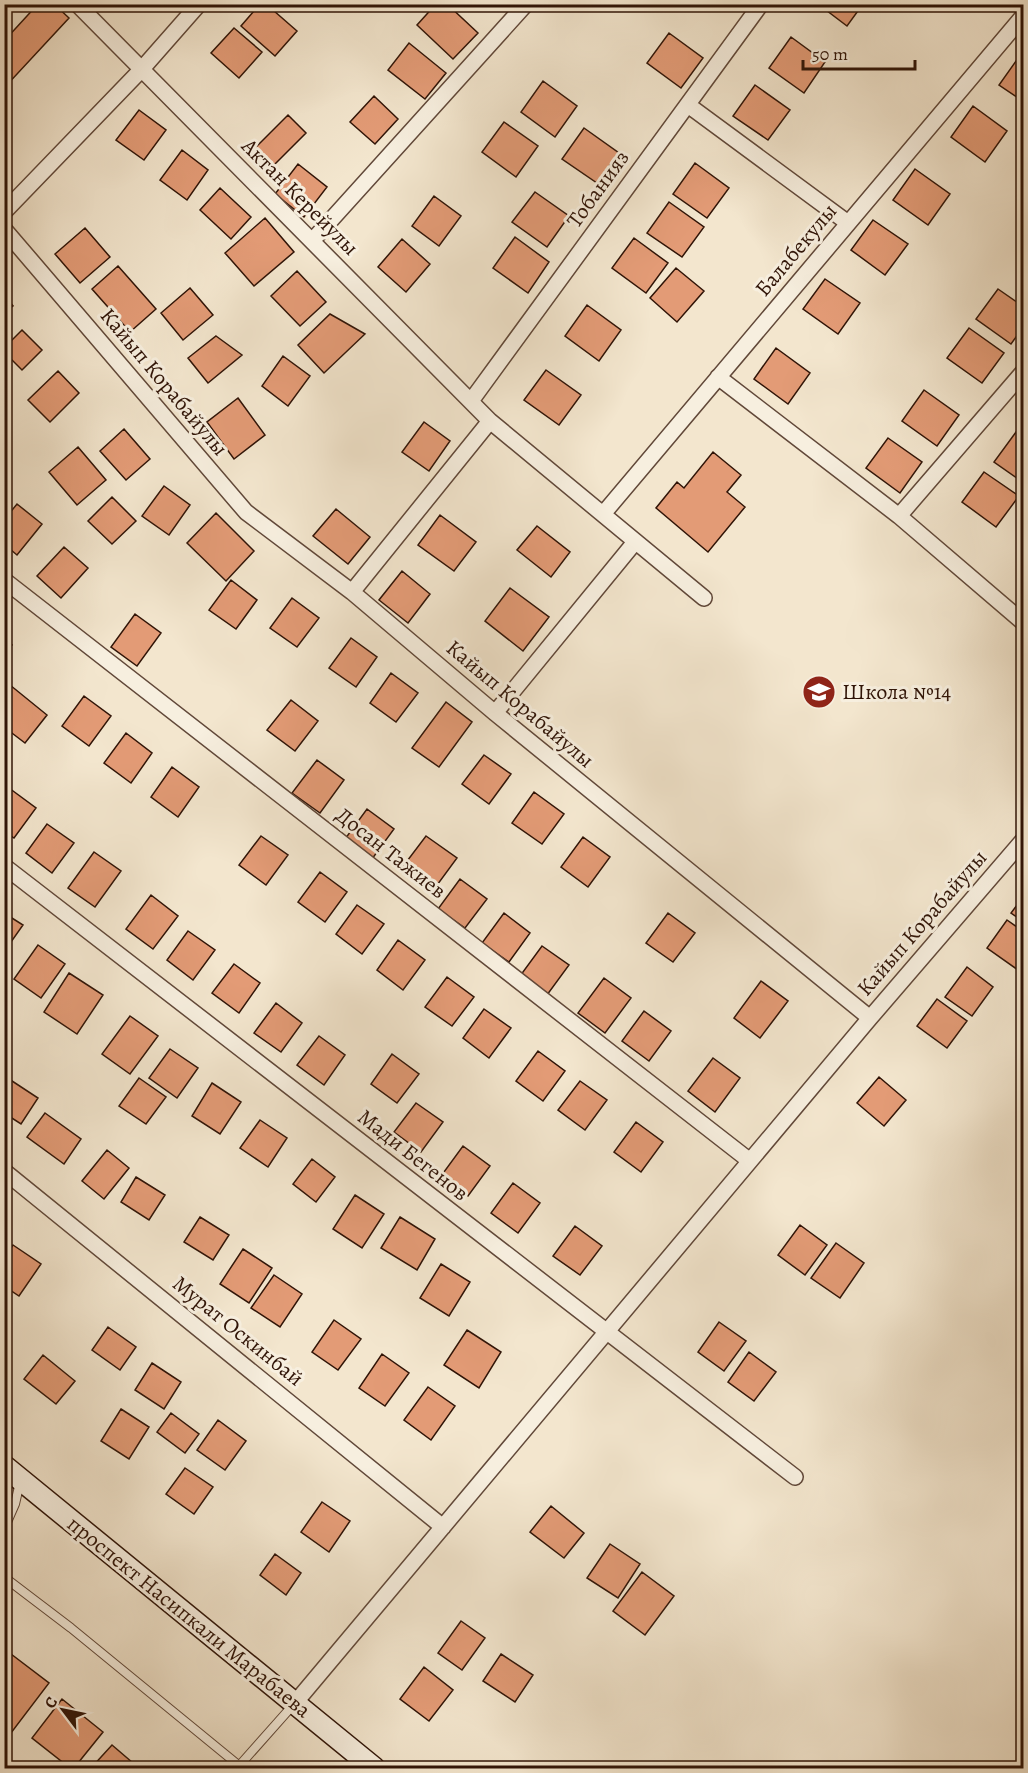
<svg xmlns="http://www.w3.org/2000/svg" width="1028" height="1773" font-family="Alegreya,serif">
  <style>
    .building { fill: #e39b76; stroke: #301407; stroke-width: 1.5 }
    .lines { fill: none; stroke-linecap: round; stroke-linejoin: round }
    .lane-casing { stroke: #614839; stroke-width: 10 }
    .street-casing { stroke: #614839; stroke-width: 18 }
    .secondary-casing { stroke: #301407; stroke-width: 24 }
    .lane { stroke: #f7efdf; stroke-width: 8 }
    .street { stroke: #f7efdf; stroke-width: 15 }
    .secondary { stroke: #f7efdf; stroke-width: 21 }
    .labels { text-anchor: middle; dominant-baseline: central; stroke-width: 6; stroke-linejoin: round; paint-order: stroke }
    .street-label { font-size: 22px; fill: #301407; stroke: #f7efdf }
    .poi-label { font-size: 22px; fill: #301407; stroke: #f7efdf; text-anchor: start }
  </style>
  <rect width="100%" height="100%" fill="#f3e6ce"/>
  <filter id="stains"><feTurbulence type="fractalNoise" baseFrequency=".00333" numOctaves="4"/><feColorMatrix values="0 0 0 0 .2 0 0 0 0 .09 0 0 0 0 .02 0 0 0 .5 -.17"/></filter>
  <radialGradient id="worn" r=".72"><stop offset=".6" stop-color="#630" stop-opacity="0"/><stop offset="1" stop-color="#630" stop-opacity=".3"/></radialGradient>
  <!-- building -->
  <path class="building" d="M 38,4 L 54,4 L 69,18 L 5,87 L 4,41 Z
    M 260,4 L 266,4 L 297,31 L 275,56 L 241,26 Z
    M 436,4 L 447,4 L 478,33 L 453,59 L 417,25 Z
    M 818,4 L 863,4 L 847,26 Z
    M 234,28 L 262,52 L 239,78 L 211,53 Z
    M 669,33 L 703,58 L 681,88 L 647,63 Z
    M 791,37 L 825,62 L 804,93 L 769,68 Z
    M 409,43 L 446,73 L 425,99 L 388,70 Z
    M 1021,54 L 1024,55 L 1024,102 L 999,85 Z
    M 543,81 L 577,106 L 555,137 L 521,112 Z
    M 755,85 L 790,110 L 768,140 L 733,116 Z
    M 374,96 L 398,119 L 375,144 L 350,122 Z
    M 973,106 L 1007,131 L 985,162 L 951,137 Z
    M 139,110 L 166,130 L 144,160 L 116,140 Z
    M 288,115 L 306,133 L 271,168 L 253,150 Z
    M 504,122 L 538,146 L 516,177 L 482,152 Z
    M 584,128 L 619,153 L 597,183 L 562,159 Z
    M 182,150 L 208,170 L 187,200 L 160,180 Z
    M 695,163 L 729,188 L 707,218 L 673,194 Z
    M 298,164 L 327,187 L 304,217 L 275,194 Z
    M 915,169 L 950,194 L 928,225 L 893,200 Z
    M 220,188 L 251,217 L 231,239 L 200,210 Z
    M 535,192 L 569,216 L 547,247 L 512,222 Z
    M 434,196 L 461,216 L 439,246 L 412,226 Z
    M 669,202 L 704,227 L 682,257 L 647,233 Z
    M 265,218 L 294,252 L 254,286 L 225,253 Z
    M 873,220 L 908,244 L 885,275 L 851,250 Z
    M 85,228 L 110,257 L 80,283 L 55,254 Z
    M 515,237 L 549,262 L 528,293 L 493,268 Z
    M 634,238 L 668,263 L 646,293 L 612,268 Z
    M 402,239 L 430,264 L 406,292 L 378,267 Z
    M 118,266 L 156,309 L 130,332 L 92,289 Z
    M 676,268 L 704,291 L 677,322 L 650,298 Z
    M 297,271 L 326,302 L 300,326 L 271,296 Z
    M 825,279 L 860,303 L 838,334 L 803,309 Z
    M 190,288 L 213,315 L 183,340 L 161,313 Z
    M 998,289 L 1024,307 L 1024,326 L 1011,344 L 976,319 Z
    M 4,295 L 13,306 L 4,313 Z
    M 587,305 L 621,330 L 599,361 L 565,336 Z
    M 330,314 L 365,334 L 324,373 L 298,345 Z
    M 969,328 L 1004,353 L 982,383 L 947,358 Z
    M 22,330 L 42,350 L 22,370 L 4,352 L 4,348 Z
    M 216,336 L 242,355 L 208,383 L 188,358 Z
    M 776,348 L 810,373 L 788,404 L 754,379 Z
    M 283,356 L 310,376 L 288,406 L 262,386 Z
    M 546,370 L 581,395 L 559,425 L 524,400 Z
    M 58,371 L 79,393 L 50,422 L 28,400 Z
    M 924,390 L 959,415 L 937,446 L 902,421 Z
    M 238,398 L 265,435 L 234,459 L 207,422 Z
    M 424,422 L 450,441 L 429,471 L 402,452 Z
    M 124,429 L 150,459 L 126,480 L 100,451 Z
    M 1016,432 L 1024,437 L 1024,483 L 994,462 Z
    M 888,438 L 922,462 L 900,493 L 866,468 Z
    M 78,447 L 106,480 L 77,505 L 49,472 Z
    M 713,452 L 741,475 L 727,492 L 745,507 L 708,552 L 656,508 L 677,482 L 684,488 Z
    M 984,472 L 1019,496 L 996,527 L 962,502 Z
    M 164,486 L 190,505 L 169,535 L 142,516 Z
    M 112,497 L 136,521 L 112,544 L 88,521 Z
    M 17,504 L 42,524 L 17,555 L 4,544 L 4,520 Z
    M 336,509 L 370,537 L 348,564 L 313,536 Z
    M 216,513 L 254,551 L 226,581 L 187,543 Z
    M 440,515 L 476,542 L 454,571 L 418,545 Z
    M 537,526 L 570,552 L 551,577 L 517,550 Z
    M 64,547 L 88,568 L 61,598 L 37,576 Z
    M 402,571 L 430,594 L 408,623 L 379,600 Z
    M 231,580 L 257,600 L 236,629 L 209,610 Z
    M 510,588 L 549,617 L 523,651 L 485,621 Z
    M 292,598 L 319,618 L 297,647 L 270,628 Z
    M 135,614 L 161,633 L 137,666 L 111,647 Z
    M 351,638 L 377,657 L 356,687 L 329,668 Z
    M 4,639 L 12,645 L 4,656 Z
    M 391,673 L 418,693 L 396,722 L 370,703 Z
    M 10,685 L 47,715 L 25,743 L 4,727 L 4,692 Z
    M 84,696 L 111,716 L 89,746 L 62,726 Z
    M 291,700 L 318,721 L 295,751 L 267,730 Z
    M 446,702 L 472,722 L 439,767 L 412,748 Z
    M 126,733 L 152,753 L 131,783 L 104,763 Z
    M 484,755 L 511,774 L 489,804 L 462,784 Z
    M 317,760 L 344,780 L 320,813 L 292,793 Z
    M 172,767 L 199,787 L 178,817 L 151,797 Z
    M 9,788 L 36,808 L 14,838 L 4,831 L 4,795 Z
    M 534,792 L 564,814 L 542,844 L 512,823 Z
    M 367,809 L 394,829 L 372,859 L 345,839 Z
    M 47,824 L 74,843 L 52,873 L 26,853 Z
    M 261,836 L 288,855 L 266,885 L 239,865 Z
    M 426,836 L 457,858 L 432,892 L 401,869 Z
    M 583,837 L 610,857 L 588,887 L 561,867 Z
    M 94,852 L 121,871 L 95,907 L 68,888 Z
    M 320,872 L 347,892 L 325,922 L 298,902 Z
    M 460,879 L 487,899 L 465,928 L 438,909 Z
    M 151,895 L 178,916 L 153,949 L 126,929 Z
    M 1024,896 L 1024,922 L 1011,913 Z
    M 357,905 L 384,924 L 362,954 L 336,934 Z
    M 4,913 L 23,925 L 4,952 Z
    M 504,913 L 530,933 L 509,962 L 482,943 Z
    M 668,913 L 695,933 L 673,962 L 646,943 Z
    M 1007,920 L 1024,932 L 1024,963 L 1018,970 L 987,948 Z
    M 188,931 L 215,950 L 193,980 L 167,960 Z
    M 398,940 L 425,960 L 403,990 L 377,970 Z
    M 38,945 L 65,964 L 41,998 L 14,979 Z
    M 542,946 L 569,965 L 547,995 L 520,976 Z
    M 234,964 L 260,983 L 239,1013 L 212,993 Z
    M 967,967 L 993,987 L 972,1016 L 945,997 Z
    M 69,973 L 103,995 L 77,1034 L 44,1012 Z
    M 447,977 L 474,997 L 452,1026 L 425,1007 Z
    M 604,978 L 631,998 L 605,1033 L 578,1013 Z
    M 761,981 L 788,1001 L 760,1038 L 734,1018 Z
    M 937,999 L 967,1021 L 947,1048 L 917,1026 Z
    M 276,1003 L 302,1023 L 281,1052 L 254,1033 Z
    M 484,1009 L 511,1028 L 489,1058 L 463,1038 Z
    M 644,1011 L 671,1031 L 649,1061 L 622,1041 Z
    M 130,1016 L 158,1036 L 130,1074 L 102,1054 Z
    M 319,1036 L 345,1055 L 324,1085 L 297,1065 Z
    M 170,1049 L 198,1068 L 177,1098 L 149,1078 Z
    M 538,1051 L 565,1071 L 543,1101 L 516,1081 Z
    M 392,1054 L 419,1074 L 397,1103 L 371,1084 Z
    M 713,1058 L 740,1078 L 715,1112 L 688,1091 Z
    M 879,1077 L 906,1100 L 884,1126 L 857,1103 Z
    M 139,1078 L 166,1097 L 146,1124 L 119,1106 Z
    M 9,1079 L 38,1098 L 21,1124 L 4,1113 L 4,1085 Z
    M 580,1081 L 607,1100 L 585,1130 L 558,1110 Z
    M 212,1083 L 241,1102 L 220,1134 L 192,1116 Z
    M 416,1103 L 443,1122 L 421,1152 L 394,1132 Z
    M 45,1113 L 81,1139 L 64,1164 L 27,1137 Z
    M 260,1120 L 287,1138 L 268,1167 L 240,1148 Z
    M 636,1122 L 663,1142 L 641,1172 L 614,1152 Z
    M 463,1146 L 490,1166 L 468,1196 L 441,1176 Z
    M 107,1150 L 129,1168 L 104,1199 L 82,1181 Z
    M 312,1159 L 335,1177 L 316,1202 L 293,1184 Z
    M 136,1177 L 165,1195 L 149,1220 L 121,1202 Z
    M 513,1183 L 540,1203 L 518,1233 L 491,1213 Z
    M 355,1195 L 384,1214 L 362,1248 L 333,1229 Z
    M 200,1217 L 229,1235 L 213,1260 L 184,1242 Z
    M 400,1217 L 435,1239 L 417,1270 L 381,1248 Z
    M 800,1225 L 827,1245 L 805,1275 L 778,1255 Z
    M 575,1226 L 602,1246 L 580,1275 L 553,1256 Z
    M 836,1243 L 864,1263 L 840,1298 L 811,1278 Z
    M 13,1245 L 41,1264 L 19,1296 L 4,1286 L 4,1258 Z
    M 243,1249 L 272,1268 L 249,1303 L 220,1284 Z
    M 441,1264 L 470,1282 L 449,1316 L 420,1298 Z
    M 274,1275 L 302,1294 L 280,1327 L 251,1308 Z
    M 334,1320 L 361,1339 L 338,1370 L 312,1352 Z
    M 719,1322 L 746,1341 L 724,1371 L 698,1352 Z
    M 108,1327 L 136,1347 L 120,1370 L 92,1350 Z
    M 467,1330 L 501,1352 L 479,1388 L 444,1365 Z
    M 749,1352 L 776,1372 L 754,1401 L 728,1382 Z
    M 382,1354 L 409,1373 L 385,1406 L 359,1388 Z
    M 43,1355 L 75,1381 L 56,1404 L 24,1379 Z
    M 152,1363 L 181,1382 L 164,1409 L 135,1390 Z
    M 428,1387 L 455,1406 L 431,1440 L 404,1420 Z
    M 121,1409 L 149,1427 L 129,1459 L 101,1441 Z
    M 171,1413 L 199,1434 L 185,1453 L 157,1432 Z
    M 218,1420 L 246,1441 L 225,1470 L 197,1450 Z
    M 185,1468 L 213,1487 L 194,1514 L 166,1494 Z
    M 322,1502 L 350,1521 L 329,1552 L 301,1532 Z
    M 551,1506 L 584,1533 L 564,1558 L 530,1532 Z
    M 610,1544 L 640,1564 L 618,1598 L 587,1578 Z
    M 275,1554 L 301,1573 L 286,1595 L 260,1575 Z
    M 642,1572 L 674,1596 L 645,1635 L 613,1611 Z
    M 461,1621 L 485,1638 L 462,1670 L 438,1653 Z
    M 11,1654 L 49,1683 L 11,1733 L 4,1727 L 4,1662 Z
    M 501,1654 L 533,1675 L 515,1702 L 483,1681 Z
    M 424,1667 L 453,1690 L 429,1721 L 400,1699 Z
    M 62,1699 L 103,1732 L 74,1768 L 70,1768 L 32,1738 Z
    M 112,1745 L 133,1763 L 128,1768 L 91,1768 Z"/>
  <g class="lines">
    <defs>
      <path id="lane" d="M 4,1529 L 15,1504 L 20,1482
        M 4,1577 L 71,1628 L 242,1768
        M 239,1766 L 294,1704"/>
      <path id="street" d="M 77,4 L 490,421
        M 688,105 L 848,223
        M 4,212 L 141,70 L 199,4
        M 4,229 L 246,512 L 352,592 L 495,713 L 870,1018
        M 312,241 L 526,4
        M 718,377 L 899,516 L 1024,623
        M 471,401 L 761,4
        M 603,514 L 1024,15
        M 899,516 L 1024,371
        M 4,580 L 750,1161
        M 352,592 L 490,421 L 704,598
        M 495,713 L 635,542
        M 4,866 L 795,1477
        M 4,1171 L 443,1527
        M 295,1703 L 870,1018 L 1024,839"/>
      <path id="secondary" d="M 4,1466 L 374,1768"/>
    </defs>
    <!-- lane casing -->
    <use href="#lane" class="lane-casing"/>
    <!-- street casing -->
    <use href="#street" class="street-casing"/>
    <!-- secondary casing -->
    <use href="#secondary" class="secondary-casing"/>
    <!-- lane -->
    <use href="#lane" class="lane"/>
    <!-- street -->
    <use href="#street" class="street"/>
    <!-- secondary -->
    <use href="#secondary" class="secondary"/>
  </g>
  <!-- icons -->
  <defs>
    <symbol id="school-disc" viewBox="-11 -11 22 22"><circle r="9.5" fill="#8f2418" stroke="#f7efdf"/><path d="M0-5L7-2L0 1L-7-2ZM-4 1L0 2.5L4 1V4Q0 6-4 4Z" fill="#fff"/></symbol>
  </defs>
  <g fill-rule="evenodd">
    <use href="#school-disc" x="800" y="673" width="38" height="38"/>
  </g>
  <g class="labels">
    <!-- street labels -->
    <g class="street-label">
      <text transform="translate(598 189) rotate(-54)">Тобанияз</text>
      <text transform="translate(300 197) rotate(45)">Актан Керейулы</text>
      <text transform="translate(796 250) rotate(-50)">Балабекулы</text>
      <text transform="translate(164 382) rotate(50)">Кайып Корабайулы</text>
      <text transform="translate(520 704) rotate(40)">Кайып Корабайулы</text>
      <text transform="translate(391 853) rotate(38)">Досан Тажиев</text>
      <text transform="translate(922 923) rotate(-49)">Кайып Корабайулы</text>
      <text transform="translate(413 1155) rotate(38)">Мади Бегенов</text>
      <text transform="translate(238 1331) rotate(39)">Мурат Оскинбай</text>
      <text transform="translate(189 1617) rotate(39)">проспект Насипкали Марабаева</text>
    </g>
    <!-- poi labels -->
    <g class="poi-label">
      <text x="842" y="692">Школа №14</text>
    </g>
  </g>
  <!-- margin -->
  <rect width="1028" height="1773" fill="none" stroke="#f3e6ce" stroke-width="24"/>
  <rect x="6" y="6" width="1016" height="1761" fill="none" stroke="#301407" stroke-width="3"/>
  <rect x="12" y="12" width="1004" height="1749" fill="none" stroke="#301407" stroke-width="1.5"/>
  <!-- north arrow -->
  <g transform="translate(63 1710) rotate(302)" stroke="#f7efdf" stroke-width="4.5" paint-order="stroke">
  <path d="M0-4.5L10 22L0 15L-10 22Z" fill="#301407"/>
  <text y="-9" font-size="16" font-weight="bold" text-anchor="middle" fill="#301407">С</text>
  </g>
  <!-- scale -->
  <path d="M803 60v9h112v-9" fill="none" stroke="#301407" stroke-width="3"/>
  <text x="812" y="60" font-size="18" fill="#301407" stroke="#f7efdf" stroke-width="4.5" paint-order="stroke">50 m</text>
  <rect width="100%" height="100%" filter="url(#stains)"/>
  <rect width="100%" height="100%" fill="url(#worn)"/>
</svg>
